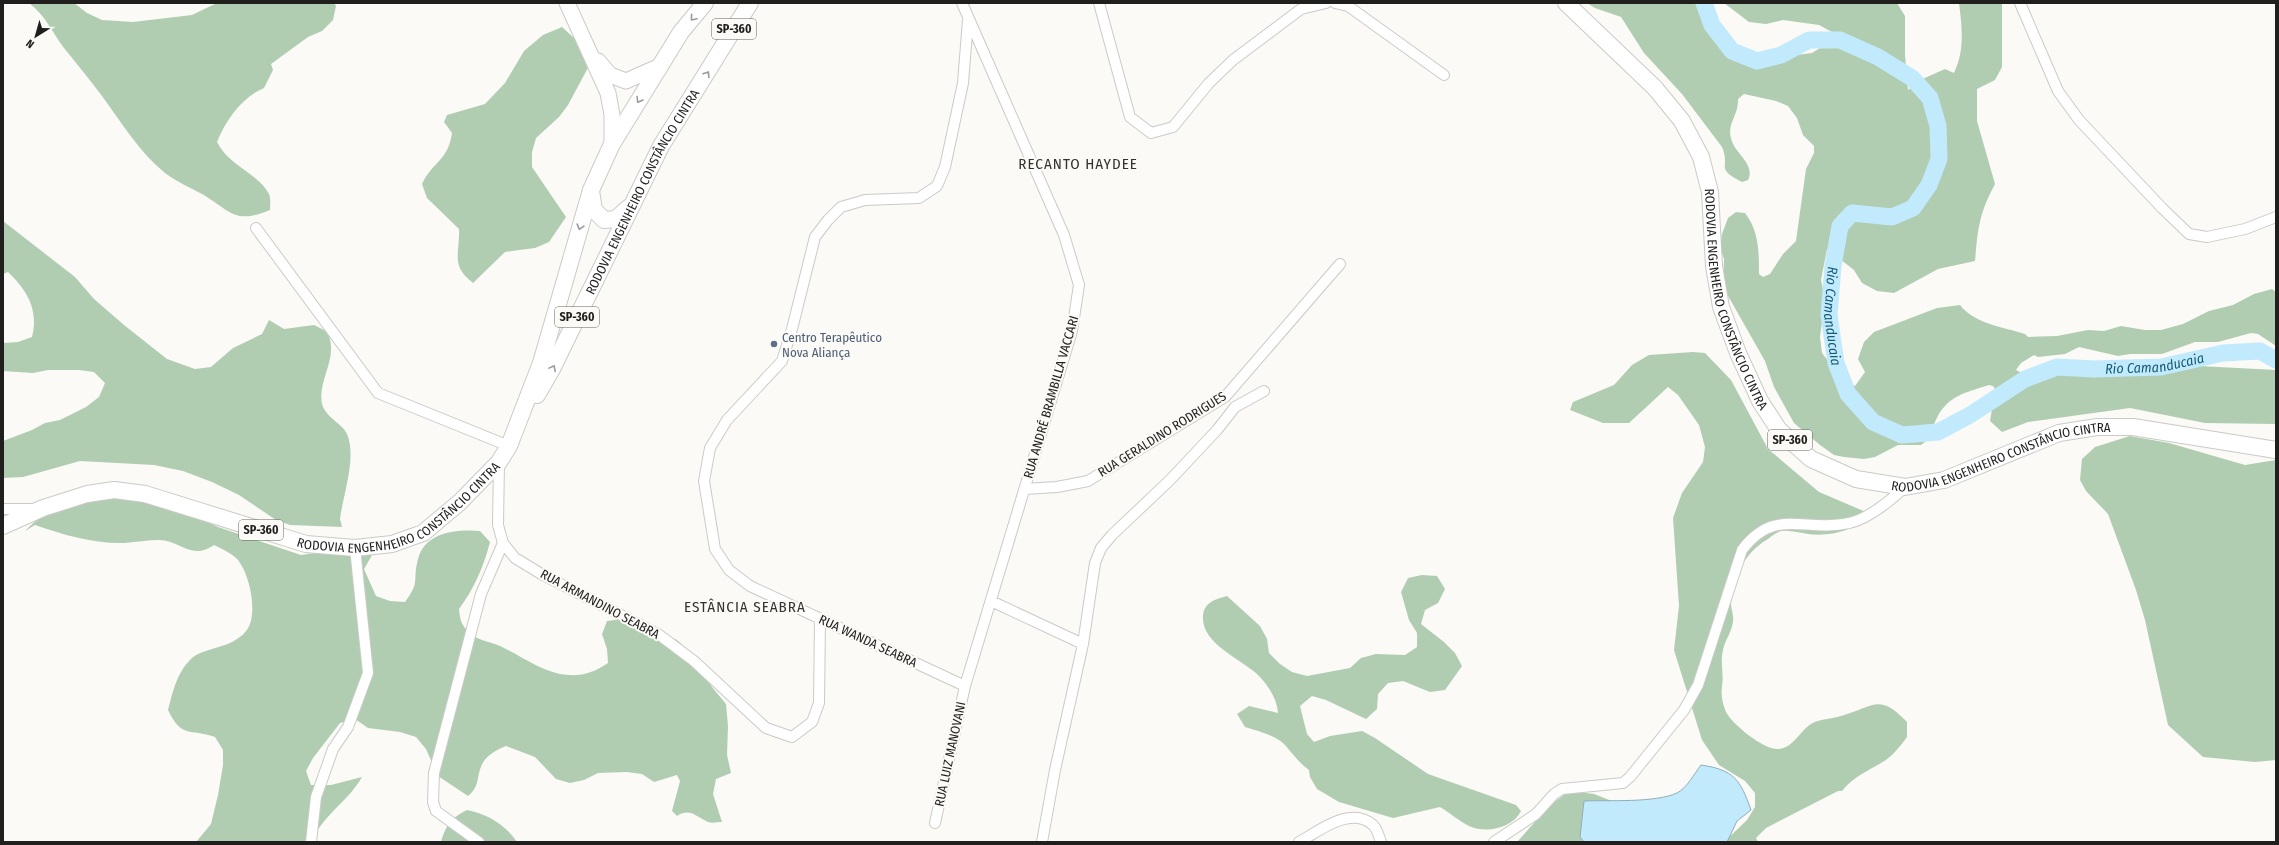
<svg xmlns="http://www.w3.org/2000/svg" width="2279" height="845" font-family="'Fira Sans Condensed',sans-serif">
  <style>
    .forest { fill: #b0cdb1 }
    .water { fill: #c2eafd; stroke: #91adba }
    .lines { fill: none; stroke-linecap: round; stroke-linejoin: round }
    .river { stroke: #c2eafd; stroke-width: 17 }
    .street-casing { stroke: #cbcac6; stroke-width: 12 }
    .secondary-casing { stroke: #cbcac6; stroke-width: 17 }
    .primary-casing { stroke: #cbcac6; stroke-width: 18 }
    .street { stroke: #fff; stroke-width: 10 }
    .secondary { stroke: #fff; stroke-width: 15 }
    .primary { stroke: #fff; stroke-width: 16 }
    .oneway { stroke: #9b9a9a }
    .service-dot { fill: #5c6f8a; stroke: #fbfaf6; stroke-width: 1.5 }
    .labels { text-anchor: middle; dominant-baseline: central; stroke-width: 4; stroke-linejoin: round; paint-order: stroke }
    .shield { fill: #fbfaf6; stroke: #62615f; stroke-width: 1 }
    .shield-label { font-size: 12px; font-weight: bold; fill: #201f1e }
    .street-label { font-size: 13px; fill: #201f1e; stroke: #fbfaf6 }
    .service-label { font-size: 13px; fill: #4e5e75; stroke: #fbfaf6; text-anchor: start }
    .water-label { font-size: 14px; font-style: italic; fill: #145b75; stroke: #fbfaf6 }
    .quarter-label { font-size: 15px; letter-spacing: 1px; fill: #343230; stroke: #fbfaf6 }
  </style>
  <rect width="100%" height="100%" fill="#fbfaf6"/>
  <!-- forest -->
  <path class="forest" d="M 29,3 L 74,3 L 87,13 L 102,20 L 133,22 L 192,15 L 217,3 L 334,3 L 336,6 L 333,20 L 322,31 L 308,37 L 271,64 L 273,70 L 264,88 C 242,97 226,120 217,142 C 229,166 259,174 269,194 C 271,198 270,205 270,210 C 234,225 231,211 202,194 C 189,187 177,182 165,173 C 139,152 122,123 102,96 C 90,80 77,64 64,48 C 52,32 46,16 29,3 Z
    M 1587,3 L 1697,3 L 1712,33 L 1745,55 L 1780,57 L 1812,53 L 1825,45 L 1832,32 L 1819,25 L 1783,20 L 1766,24 L 1749,22 L 1724,3 L 1897,3 L 1905,16 L 1905,55 L 1908,90 L 1918,81 L 1945,69 L 1954,73 C 1965,50 1962,27 1959,3 L 2002,3 L 2002,67 L 1995,80 L 1977,89 L 1977,121 L 1995,184 C 1979,214 1978,228 1975,261 L 1938,269 L 1894,293 L 1877,291 L 1862,283 L 1854,270 L 1827,249 L 1821,280 L 1825,298 L 1820,337 L 1822,353 L 1840,377 L 1855,386 L 1865,372 L 1858,359 L 1864,342 L 1874,332 L 1937,308 L 1960,305 C 1975,324 2003,327 2025,334 L 2028,337 L 2057,336 L 2088,330 L 2104,331 L 2121,326 L 2145,330 L 2161,330 L 2183,324 L 2209,311 L 2233,305 L 2254,294 L 2272,289 L 2276,292 L 2276,346 L 2258,334 L 2251,333 L 2218,342 L 2195,342 L 2162,354 L 2130,354 L 2118,356 L 2079,347 L 2065,354 L 2038,357 L 2034,355 L 2021,363 L 2016,370 L 2028,376 L 2048,369 L 2078,364 L 2124,370 L 2141,363 L 2276,370 L 2276,424 L 2205,423 L 2130,408 L 2028,422 L 2002,432 L 1990,421 L 1993,403 L 1998,393 L 1993,386 L 1989,385 C 1964,393 1946,396 1935,422 C 1931,432 1931,438 1921,445 L 1898,445 L 1875,457 L 1864,459 L 1844,457 L 1834,455 L 1820,445 L 1794,423 L 1774,387 L 1765,361 L 1723,287 L 1724,259 L 1720,247 L 1722,234 L 1728,218 L 1736,212 L 1745,213 C 1759,231 1759,252 1759,274 L 1763,277 L 1770,274 L 1783,254 L 1796,241 L 1806,169 L 1814,153 L 1814,146 L 1803,135 L 1797,118 L 1788,106 L 1776,101 L 1744,94 L 1738,99 C 1739,117 1724,124 1733,144 C 1739,156 1755,166 1748,180 L 1742,182 C 1714,168 1731,168 1722,147 L 1682,94 L 1644,53 L 1621,17 L 1595,8 Z
    M 562,27 L 587,50 L 590,64 L 568,105 L 559,117 L 536,138 L 532,152 L 532,167 L 566,217 L 549,242 L 535,248 L 505,252 L 473,283 C 450,265 460,255 459,229 L 427,198 L 422,184 C 433,161 448,161 452,133 L 444,122 L 447,115 L 485,104 L 505,83 L 524,51 L 543,35 Z
    M 3,221 L 75,277 L 94,299 L 124,325 L 167,359 L 195,369 L 211,367 L 233,348 L 262,334 L 269,320 L 284,329 L 314,325 L 328,332 C 329,336 331,342 331,347 C 332,366 318,384 322,404 C 326,418 343,424 347,434 C 357,457 343,495 340,519 L 342,527 L 290,525 L 276,520 L 239,495 L 212,482 L 183,471 L 154,465 L 80,461 L 23,477 L 3,478 L 3,441 L 32,430 L 45,423 L 60,420 L 86,407 L 99,397 L 105,383 L 94,372 L 79,370 L 48,370 L 33,373 L 3,371 L 3,343 L 18,342 L 32,337 C 39,310 27,290 8,272 L 3,274 Z
    M 1693,352 L 1705,353 L 1731,380 L 1768,449 L 1819,492 L 1873,515 C 1855,530 1831,537 1808,534 C 1800,533 1789,530 1781,531 C 1777,532 1772,536 1768,539 C 1745,552 1733,576 1731,604 C 1731,609 1734,616 1733,621 C 1732,632 1725,640 1723,650 C 1720,662 1724,674 1722,686 C 1721,696 1722,702 1726,712 C 1732,724 1765,751 1779,749 C 1794,747 1799,732 1811,724 C 1819,719 1832,719 1841,716 C 1873,707 1879,692 1907,722 L 1907,737 C 1901,745 1894,754 1886,760 C 1870,770 1854,776 1842,791 L 1838,791 L 1766,828 L 1756,838 L 1758,842 L 1724,842 L 1747,820 L 1755,807 L 1755,793 L 1745,781 L 1719,765 L 1702,740 L 1674,650 L 1679,606 L 1673,518 L 1682,493 L 1703,462 L 1705,447 L 1699,425 L 1678,395 L 1668,387 L 1629,423 L 1603,423 L 1570,410 L 1573,402 L 1614,385 L 1632,365 L 1649,355 Z
    M 2130,436 L 2169,443 L 2245,465 L 2276,460 L 2276,760 L 2255,762 L 2203,757 L 2168,725 L 2145,620 L 2136,590 L 2108,514 L 2086,491 L 2080,480 L 2082,459 L 2095,447 Z
    M 121,494 L 191,514 L 218,527 L 301,555 L 315,553 L 329,547 L 378,545 L 364,569 L 376,596 L 390,601 L 405,602 C 421,581 412,581 418,559 C 425,532 456,529 480,531 L 490,542 C 484,566 474,589 459,609 C 460,620 461,625 470,633 C 477,640 491,642 500,646 C 522,656 543,673 568,675 C 583,676 595,672 608,663 L 607,649 L 602,634 L 607,621 L 622,619 L 663,634 L 677,640 L 688,650 L 712,687 L 726,704 L 728,726 L 727,755 L 731,773 L 716,779 L 713,794 L 722,822 C 717,822 710,824 706,821 C 695,816 690,808 677,816 L 672,811 L 680,781 L 677,775 L 654,782 L 642,774 L 627,772 L 598,773 L 584,780 L 570,783 L 556,779 L 535,757 L 506,746 C 467,761 487,782 468,796 L 438,776 L 426,749 L 416,737 L 400,732 L 368,728 L 355,719 L 340,723 L 313,758 L 306,771 L 311,785 L 331,785 L 362,777 C 348,802 322,815 312,842 L 196,842 L 211,824 L 218,795 L 223,765 L 223,750 L 215,737 C 189,728 182,739 168,710 C 173,691 177,672 192,658 C 202,649 225,648 237,639 C 240,637 244,634 246,631 C 259,616 250,573 237,559 C 231,553 222,549 214,545 C 191,561 180,540 159,540 C 148,540 136,542 125,543 C 94,544 64,535 35,525 L 25,531 C 52,502 84,502 121,494 Z
    M 1422,575 L 1437,576 L 1445,589 L 1438,603 L 1425,610 L 1421,624 L 1444,642 L 1455,653 L 1462,666 L 1445,690 L 1430,692 L 1403,681 L 1388,683 L 1378,694 L 1377,709 L 1366,719 L 1326,700 L 1312,696 L 1300,706 L 1307,734 L 1314,742 L 1330,736 L 1362,731 L 1375,738 L 1428,774 L 1516,805 L 1521,811 C 1513,828 1486,834 1469,826 C 1459,821 1450,813 1440,807 L 1393,818 L 1339,802 L 1317,789 L 1310,777 L 1309,770 C 1299,763 1293,754 1285,745 C 1275,735 1258,731 1245,727 L 1237,714 L 1249,706 L 1278,713 C 1277,698 1268,685 1257,674 C 1239,658 1201,643 1203,616 C 1204,602 1216,599 1227,596 L 1260,626 L 1267,639 L 1269,653 L 1280,664 L 1292,672 L 1307,676 L 1350,668 L 1361,658 L 1376,654 L 1405,655 L 1417,647 L 1417,633 L 1409,620 L 1401,592 L 1408,578 Z
    M 1569,791 L 1594,794 L 1622,805 L 1618,842 L 1517,842 L 1549,806 Z
    M 467,810 C 487,814 505,824 517,842 L 441,842 C 446,825 451,818 467,810 Z"/>
  <!-- water -->
  <path class="water" d="M 1701,765 C 1734,770 1740,779 1751,810 L 1737,821 L 1727,842 L 1584,842 L 1580,837 L 1584,801 C 1609,800 1655,803 1677,793 C 1687,788 1694,774 1701,765 Z"/>
  <g class="lines">
    <!-- river -->
    <path class="river" id="s1" d="M 1704,3 L 1712,25 L 1732,51 L 1757,61 L 1781,55 L 1809,40 L 1840,40 L 1878,57 L 1912,78 L 1930,98 L 1938,126 L 1939,159 L 1929,185 L 1913,208 L 1892,217 L 1852,213 L 1840,226 L 1833,266 L 1829,315 L 1836,363 L 1848,394 L 1873,422 L 1902,435 L 1938,432 L 1970,415 L 2025,379 L 2057,367 L 2094,369 L 2161,367 L 2223,353 L 2260,351 L 2276,360"/>
    <defs>
      <path id="street" d="M 1099,3 L 1130,117 L 1151,133 L 1173,127 L 1209,83 L 1233,60 L 1301,9 L 1326,3
        M 1335,3 L 1348,6 L 1444,75
        M 2020,3 L 2058,91 L 2079,120 L 2162,208 L 2189,234 L 2207,237 L 2245,229 L 2276,217
        M 256,228 L 378,393 L 509,446
        M 499,462 L 498,525 L 503,543 L 515,558 L 543,575 L 658,634 L 694,661 L 766,728 L 792,737 L 812,722 L 819,703 L 820,619
        M 1025,489 L 1057,487 L 1088,481 L 1225,397 L 1340,264
        M 3,509 L 35,509
        M 991,601 L 1083,644
        M 965,686 L 750,586 L 729,570 L 715,549 L 704,481 L 710,448 L 727,420 L 782,361 L 792,329 L 815,237 L 828,220 L 841,207 L 865,200 L 919,198 L 937,186 L 945,167 L 963,83 L 968,20
        M 935,823 L 965,686 L 1072,331 L 1079,285 L 1064,235 L 962,3
        M 311,842 L 316,797 L 333,749 L 348,727 L 368,673 L 355,548
        M 479,842 L 436,811 L 433,802 L 434,773 L 481,594 L 503,543
        M 1042,842 L 1055,770 L 1083,644 L 1095,563 L 1101,548 L 1112,535 L 1170,480 L 1217,430 L 1235,407 L 1264,391
        M 1299,842 C 1319,831 1351,805 1373,825 C 1377,828 1379,837 1381,842
        M 1494,842 L 1536,814 L 1554,794 L 1562,789 L 1623,783 L 1630,777 L 1684,710 L 1698,685 L 1742,550 C 1775,506 1805,533 1849,523 C 1868,519 1891,500 1905,487"/>
      <path id="secondary" d="M 567,3 L 608,93 L 612,115 L 612,144
        M 598,61 L 610,75 L 626,81 L 660,66"/>
      <g id="primary">
        <path id="s2" d="M 1566,3 L 1655,88 L 1682,121 L 1701,157 L 1710,192 L 1714,266 L 1721,307 L 1738,353 L 1760,401 L 1779,430 L 1811,459 L 1856,479 L 1905,487 L 1944,480 L 2059,433 L 2097,427 L 2133,427 L 2276,450"/>
        <path d="M 591,191 L 594,210 L 604,220 L 616,219 L 628,208"/>
        <path id="s3" d="M 537,395 L 552,369 L 661,146 L 750,3"/>
        <path id="s4" d="M 3,526 L 43,508 L 87,494 L 114,490 L 145,494 L 306,544 L 355,548 L 392,544 L 423,533 L 460,502 L 499,462 L 509,446 L 541,363 L 591,190 L 612,144 L 681,32 L 705,3"/>
      </g>
    </defs>
    <!-- street casing -->
    <use href="#street" class="street-casing"/>
    <!-- secondary casing -->
    <use href="#secondary" class="secondary-casing"/>
    <!-- primary casing -->
    <use href="#primary" class="primary-casing"/>
    <!-- street -->
    <use href="#street" class="street"/>
    <!-- secondary -->
    <use href="#secondary" class="secondary"/>
    <!-- primary -->
    <use href="#primary" class="primary"/>
  </g>
  <!-- one-way arrows -->
  <defs><path id="oneway-chevron" d="M-2-3.5L2.5 0L-2 3.5" fill="none" stroke-width="1.6" stroke-linecap="round" stroke-linejoin="round"/></defs>
  <g class="oneway">
    <use href="#oneway-chevron" transform="translate(693 18) rotate(130)"/>
    <use href="#oneway-chevron" transform="translate(707 74) rotate(-58)"/>
    <use href="#oneway-chevron" transform="translate(639 100) rotate(121)"/>
    <use href="#oneway-chevron" transform="translate(580 227) rotate(106)"/>
    <use href="#oneway-chevron" transform="translate(553 368) rotate(-62)"/>
  </g>
  <!-- markers -->
  <circle class="service-dot" cx="774" cy="344" r="4"/>
  <g class="labels">
    <!-- shield labels -->
    <g class="shield">
      <rect x="712" y="19" width="44" height="20" rx="3"/>
      <rect x="555" y="307" width="44" height="20" rx="3"/>
      <rect x="1768" y="430" width="44" height="20" rx="3"/>
      <rect x="239" y="520" width="44" height="20" rx="3"/>
    </g>
    <g class="shield-label">
      <text x="734" y="29">SP-360</text>
      <text x="577" y="317">SP-360</text>
      <text x="1790" y="440">SP-360</text>
      <text x="261" y="530">SP-360</text>
    </g>
    <!-- street labels -->
    <g class="street-label">
      <text stroke="none"><textPath href="#s3" startOffset="229">RODOVIA ENGENHEIRO CONSTÂNCIO CINTRA</textPath></text>
      <text stroke="none"><textPath href="#s2" startOffset="354">RODOVIA ENGENHEIRO CONSTÂNCIO CINTRA</textPath></text>
      <text transform="translate(1051 397) rotate(-74)">RUA ANDRÉ BRAMBILLA VACCARI</text>
      <text transform="translate(1162 434) rotate(-32)">RUA GERALDINO RODRIGUES</text>
      <text stroke="none"><textPath href="#s2" startOffset="738">RODOVIA ENGENHEIRO CONSTÂNCIO CINTRA</textPath></text>
      <text stroke="none"><textPath href="#s4" startOffset="423">RODOVIA ENGENHEIRO CONSTÂNCIO CINTRA</textPath></text>
      <text transform="translate(600 604) rotate(28)">RUA ARMANDINO SEABRA</text>
      <text transform="translate(868 641) rotate(25)">RUA WANDA SEABRA</text>
      <text transform="translate(950 754) rotate(-78)">RUA LUIZ MANOVANI</text>
    </g>
    <!-- service labels -->
    <g class="service-label">
      <text x="782" y="337">Centro Terapêutico<tspan x="782" dy="15">Nova Aliança</tspan></text>
    </g>
    <!-- water labels -->
    <g class="water-label">
      <text stroke="none"><textPath href="#s1" startOffset="569">Rio Camanducaia</textPath></text>
      <text stroke="none"><textPath href="#s1" startOffset="989">Rio Camanducaia</textPath></text>
    </g>
    <!-- quarter labels -->
    <g class="quarter-label">
      <text x="1078" y="164">RECANTO HAYDEE</text>
      <text x="745" y="607">ESTÂNCIA SEABRA</text>
    </g>
  </g>
  <!-- border -->
  <rect width="2279" height="845" fill="none" stroke="#201f1e" stroke-width="8"/>
  <!-- north arrow -->
  <g transform="translate(36 36) rotate(217)" stroke="#fbfaf6" stroke-width="3" paint-order="stroke">
  <path d="M0-3L7 15L0 10L-7 15Z" fill="#201f1e"/>
  <text y="-6" font-size="11" font-weight="bold" text-anchor="middle" fill="#201f1e">N</text>
  </g>
</svg>
